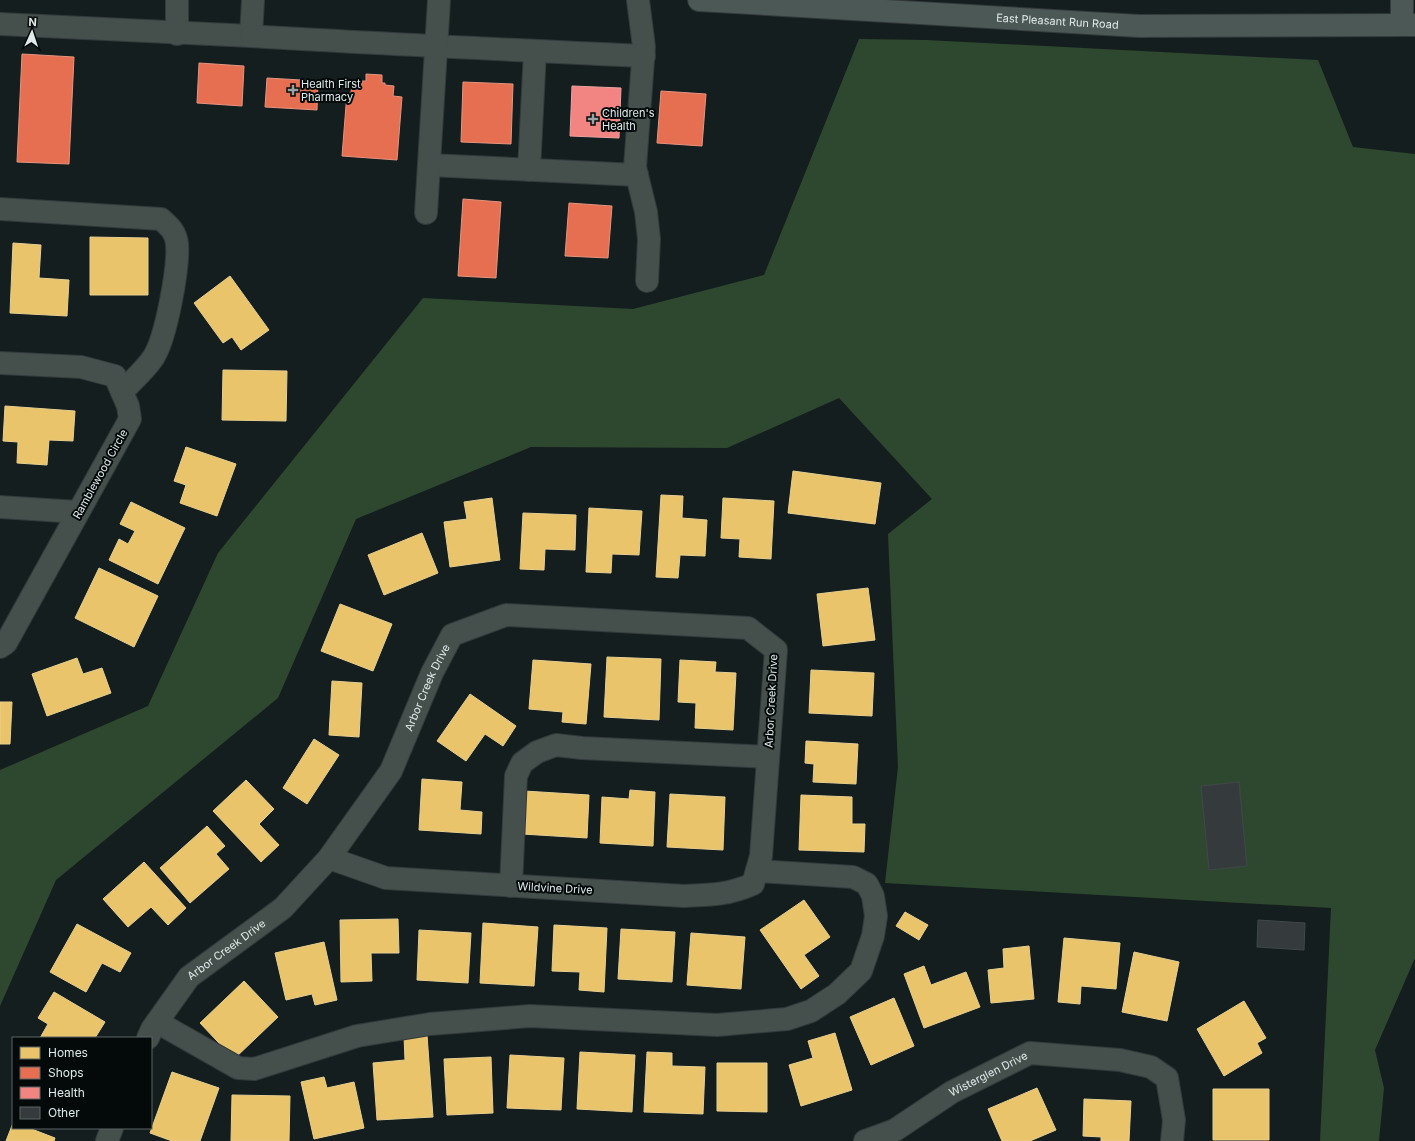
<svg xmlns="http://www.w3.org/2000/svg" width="1415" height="1141" font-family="Inter,sans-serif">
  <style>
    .green { fill: #2e482f }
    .homes { fill: #e9c46a; stroke: #e6cf90 }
    .shops { fill: #e76f51; stroke: #e5947f }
    .health { fill: #f28482; stroke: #eda3a1 }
    .building { fill: #353b3d; stroke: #40484a }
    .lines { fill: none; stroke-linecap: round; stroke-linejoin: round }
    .minor-casing { stroke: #323a3b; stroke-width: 24 }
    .major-casing { stroke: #323a3b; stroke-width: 24 }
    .minor { stroke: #454f4c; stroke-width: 22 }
    .major { stroke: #4c5855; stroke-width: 22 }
    .poi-dot { fill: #99a3a3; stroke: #040a0a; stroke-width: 1.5 }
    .labels { text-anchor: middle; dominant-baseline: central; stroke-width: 4; stroke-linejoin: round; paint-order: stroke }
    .street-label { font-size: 11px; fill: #e0eaea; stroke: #040a0a }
    .poi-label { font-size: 11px; fill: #e0eaea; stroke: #040a0a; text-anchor: start }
  </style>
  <rect width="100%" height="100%" fill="#151e1f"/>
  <!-- green -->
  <path class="green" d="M 859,39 L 926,40 L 1318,60 L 1353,147 L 1415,154 L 1415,958 L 1375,1050 L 1384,1088 L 1379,1141 L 1320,1141 L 1331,908 L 885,883 L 898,767 L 888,534 L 932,499 L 839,398 L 727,448 L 531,447 L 356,519 L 278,698 L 56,880 L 0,1006 L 0,770 L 148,706 L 218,553 L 423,298 L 633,309 L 764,275 Z"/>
  <!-- homes -->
  <path class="homes" d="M 90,237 L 148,238 L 148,295 L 90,295 Z
    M 13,243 L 41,245 L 39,278 L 69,280 L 67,316 L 10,313 Z
    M 230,276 L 269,330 L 241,350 L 232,337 L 223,343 L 194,303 Z
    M 223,370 L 287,371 L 286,421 L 222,420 Z
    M 5,406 L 75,411 L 73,441 L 49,440 L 47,465 L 17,463 L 18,442 L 3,441 Z
    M 186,447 L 236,464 L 217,516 L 180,503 L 186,485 L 174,481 Z
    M 793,471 L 881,483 L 875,524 L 788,513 Z
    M 661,495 L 683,496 L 682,518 L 707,520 L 705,556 L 680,555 L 678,578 L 656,577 Z
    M 492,498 L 500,560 L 450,567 L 444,522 L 467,519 L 464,502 Z
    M 723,498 L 774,501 L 771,559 L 739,557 L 740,539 L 721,538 Z
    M 131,502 L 185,528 L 158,584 L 109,560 L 119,539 L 128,544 L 135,531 L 120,524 Z
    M 589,508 L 642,511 L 639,555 L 612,554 L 611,573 L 586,572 Z
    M 523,513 L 576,515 L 575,550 L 545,549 L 544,570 L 520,569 Z
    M 422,533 L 438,573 L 384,595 L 368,555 Z
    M 99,568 L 158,596 L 134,647 L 75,618 Z
    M 868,588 L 875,640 L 823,646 L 817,594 Z
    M 340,604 L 392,624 L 373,671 L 321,651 Z
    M 607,657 L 661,659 L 659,720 L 604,717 Z
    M 77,658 L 83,674 L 102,668 L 111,693 L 47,716 L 32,674 Z
    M 533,660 L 591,664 L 586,724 L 562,722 L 563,712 L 529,709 Z
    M 680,660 L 716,662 L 715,672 L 736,673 L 733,730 L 695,728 L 696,703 L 678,702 Z
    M 811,670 L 874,673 L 872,716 L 809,713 Z
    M 332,681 L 362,683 L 359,737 L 329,735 Z
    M 470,694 L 516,726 L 503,746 L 485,734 L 466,761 L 437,741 Z
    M 0,702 L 12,702 L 10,744 L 0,744 Z
    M 314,739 L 339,755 L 307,804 L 283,788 Z
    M 806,741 L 858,744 L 856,784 L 813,782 L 814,764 L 805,763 Z
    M 422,779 L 462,782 L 460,810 L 482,812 L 481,834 L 419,830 Z
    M 246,780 L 274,809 L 259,824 L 279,845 L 261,862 L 213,811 Z
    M 630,790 L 655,792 L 653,846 L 600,843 L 602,797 L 629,799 Z
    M 524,791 L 589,795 L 587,838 L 522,834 Z
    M 670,794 L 725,797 L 723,850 L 667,847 Z
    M 801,795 L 852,797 L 852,824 L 865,824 L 864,852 L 799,850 Z
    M 207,826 L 225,846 L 216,854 L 229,869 L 190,903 L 160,868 Z
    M 144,862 L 186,908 L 168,925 L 151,907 L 128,927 L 103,899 Z
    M 804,900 L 830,937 L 804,955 L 819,976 L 801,989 L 760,930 Z
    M 905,912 L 928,925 L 919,940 L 896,926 Z
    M 398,919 L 399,953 L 371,953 L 372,981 L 341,982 L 340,920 Z
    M 483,923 L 538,927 L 534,986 L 480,983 Z
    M 77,924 L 131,953 L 120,972 L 102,963 L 86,992 L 50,972 Z
    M 554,925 L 607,928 L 604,992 L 579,990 L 580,972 L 552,971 Z
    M 621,929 L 675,932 L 672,982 L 618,979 Z
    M 419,930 L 471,933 L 468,983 L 417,980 Z
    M 691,933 L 745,937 L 741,989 L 687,985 Z
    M 1064,938 L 1120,943 L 1116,989 L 1081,986 L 1080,1004 L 1058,1002 Z
    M 324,942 L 337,1000 L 315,1005 L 312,994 L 286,1000 L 275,953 Z
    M 1029,946 L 1034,999 L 991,1003 L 988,970 L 1004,968 L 1003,949 Z
    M 1134,952 L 1179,962 L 1167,1021 L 1122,1012 Z
    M 924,966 L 931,985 L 966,972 L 980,1007 L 924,1028 L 904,974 Z
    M 244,981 L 278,1017 L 234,1059 L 200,1023 Z
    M 54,992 L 105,1022 L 95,1038 L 40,1038 L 48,1024 L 38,1018 Z
    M 894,998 L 914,1046 L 871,1065 L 850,1017 Z
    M 1244,1001 L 1266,1038 L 1257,1043 L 1262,1053 L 1224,1076 L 1197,1029 Z
    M 835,1033 L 852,1090 L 801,1106 L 789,1065 L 813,1058 L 808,1041 Z
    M 427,1035 L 433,1117 L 377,1120 L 373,1063 L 405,1060 L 404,1036 Z
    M 580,1052 L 635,1055 L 632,1112 L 577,1109 Z
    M 647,1052 L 672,1053 L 672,1066 L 705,1067 L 703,1114 L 644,1112 Z
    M 510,1055 L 564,1058 L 561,1110 L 507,1108 Z
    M 491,1057 L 493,1113 L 447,1115 L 444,1059 Z
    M 717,1063 L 767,1063 L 767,1112 L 717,1111 Z
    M 172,1072 L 219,1088 L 200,1141 L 172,1141 L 150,1133 Z
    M 324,1077 L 327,1088 L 354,1082 L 364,1128 L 314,1139 L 301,1082 Z
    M 1037,1088 L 1056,1130 L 1030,1141 L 1002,1141 L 988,1109 Z
    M 1213,1089 L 1269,1089 L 1269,1140 L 1213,1140 Z
    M 232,1095 L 290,1096 L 289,1141 L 231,1141 Z
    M 1084,1099 L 1131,1101 L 1129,1141 L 1101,1141 L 1101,1137 L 1083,1136 Z
    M 13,1123 L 13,1128 L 29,1128 L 55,1138 L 54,1141 L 6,1141 Z"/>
  <!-- shops -->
  <path class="shops" d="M 22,54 L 74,57 L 69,164 L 17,162 Z
    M 199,63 L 244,66 L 242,106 L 197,103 Z
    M 366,74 L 382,75 L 382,83 L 385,83 L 385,85 L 394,86 L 393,96 L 402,97 L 397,160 L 342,156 L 347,93 L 351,93 L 352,83 L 362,84 L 362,81 L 366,81 Z
    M 267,78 L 318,81 L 317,110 L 265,107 Z
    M 463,82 L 513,84 L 511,144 L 461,142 Z
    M 661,91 L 706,94 L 702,146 L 657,143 Z
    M 463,199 L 501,202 L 496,278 L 458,276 Z
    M 569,203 L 612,206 L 608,258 L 565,256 Z"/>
  <!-- health -->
  <path class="health" d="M 572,86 L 621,88 L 619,138 L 570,136 Z"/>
  <!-- building -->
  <path class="building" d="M 1239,782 L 1247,866 L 1209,870 L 1201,786 Z
    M 1258,920 L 1305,923 L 1304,950 L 1257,947 Z"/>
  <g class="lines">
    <defs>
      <g id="minor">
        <path d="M 177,0 L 177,34"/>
        <path d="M 638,0 L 644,47 L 635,167 L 646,212 L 649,239 L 647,281"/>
        <path d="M 0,24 L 251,36 L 253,0"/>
        <path d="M 251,36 C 382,44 513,50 644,56"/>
        <path d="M 430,165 L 637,175"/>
        <path d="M 529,170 L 535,51"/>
        <path d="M 0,209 L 161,219 C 169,226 176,232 177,244 C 179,267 166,339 153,358 C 145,370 132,381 122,392"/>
        <path d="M 426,213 L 439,0"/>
        <path d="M 0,363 L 81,367 L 115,376 L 128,406 L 130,419 L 6,643 L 0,647"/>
        <path d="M 0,507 L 78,512"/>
        <path d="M 511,886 L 516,776 L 522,763 L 537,752 L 556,745 L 582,748 L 768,757"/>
        <path d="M 157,1022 L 238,1068 L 254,1069 L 357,1036 L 430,1024 L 530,1016 L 717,1025 L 787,1019 L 811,1011 L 837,994 L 861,971 L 873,936 L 876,916 L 873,896 L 867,884 L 853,877 L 757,871"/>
        <path id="s1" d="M 148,1038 L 152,1029 L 189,977 L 283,908 L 329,858 L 391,771 L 432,673 L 452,635 L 506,615 L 748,628 L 776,650 L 761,856 L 753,884 C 728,895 711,895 684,896 L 386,878 L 329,858"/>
        <path d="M 107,1141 L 112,1128"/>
        <path id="s2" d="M 865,1141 L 895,1130 L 952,1092 L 1030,1053 L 1120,1060 L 1151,1067 L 1167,1078 L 1174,1120 L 1172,1141"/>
      </g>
      <g id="major">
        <path id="s3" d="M 699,0 L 1139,26 L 1415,25"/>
        <path d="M 1402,0 L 1402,25"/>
      </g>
    </defs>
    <!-- minor casing -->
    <use href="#minor" class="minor-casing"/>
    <!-- major casing -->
    <use href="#major" class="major-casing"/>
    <!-- minor -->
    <use href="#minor" class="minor"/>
    <!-- major -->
    <use href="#major" class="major"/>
  </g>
  <!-- markers -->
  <g class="poi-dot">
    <path d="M291 84h4v4h4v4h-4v4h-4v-4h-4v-4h4z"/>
    <path d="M591 113h4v4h4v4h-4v4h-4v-4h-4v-4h4z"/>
  </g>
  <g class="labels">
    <!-- street labels -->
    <g class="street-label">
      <text stroke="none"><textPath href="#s3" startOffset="359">East Pleasant Run Road</textPath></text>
      <text transform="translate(100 474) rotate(-61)">Ramblewood Circle</text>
      <text stroke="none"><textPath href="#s1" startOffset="456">Arbor Creek Drive</textPath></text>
      <text transform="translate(771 701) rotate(-87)">Arbor Creek Drive</text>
      <text transform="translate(555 888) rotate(3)">Wildvine Drive</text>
      <text stroke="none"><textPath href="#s1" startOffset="120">Arbor Creek Drive</textPath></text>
      <text stroke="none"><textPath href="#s2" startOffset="141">Wisterglen Drive</textPath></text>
    </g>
    <!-- poi labels -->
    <g class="poi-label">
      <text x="301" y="84">Health First<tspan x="301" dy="13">Pharmacy</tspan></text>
      <text x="602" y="113">Children's<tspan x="602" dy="13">Health</tspan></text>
    </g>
  </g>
  <!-- legend -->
  <rect x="12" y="1037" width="140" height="92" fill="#040a0a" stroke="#5c6464"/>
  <rect x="20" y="1047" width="20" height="12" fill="#e9c46a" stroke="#5c6464"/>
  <text x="48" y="1057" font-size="12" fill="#e0eaea">Homes</text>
  <rect x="20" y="1067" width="20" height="12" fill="#e76f51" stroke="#5c6464"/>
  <text x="48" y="1077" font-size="12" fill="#e0eaea">Shops</text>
  <rect x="20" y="1087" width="20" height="12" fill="#f28482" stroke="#5c6464"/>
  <text x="48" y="1097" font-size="12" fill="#e0eaea">Health</text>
  <rect x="20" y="1107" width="20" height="12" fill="#353b3d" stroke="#5c6464"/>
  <text x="48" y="1117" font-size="12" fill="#e0eaea">Other</text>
  <!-- north arrow -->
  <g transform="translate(32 32) rotate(3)" stroke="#040a0a" stroke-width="3" paint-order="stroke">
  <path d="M0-3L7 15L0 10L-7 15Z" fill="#e0eaea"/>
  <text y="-6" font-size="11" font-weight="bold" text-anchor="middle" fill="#e0eaea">N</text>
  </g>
</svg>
